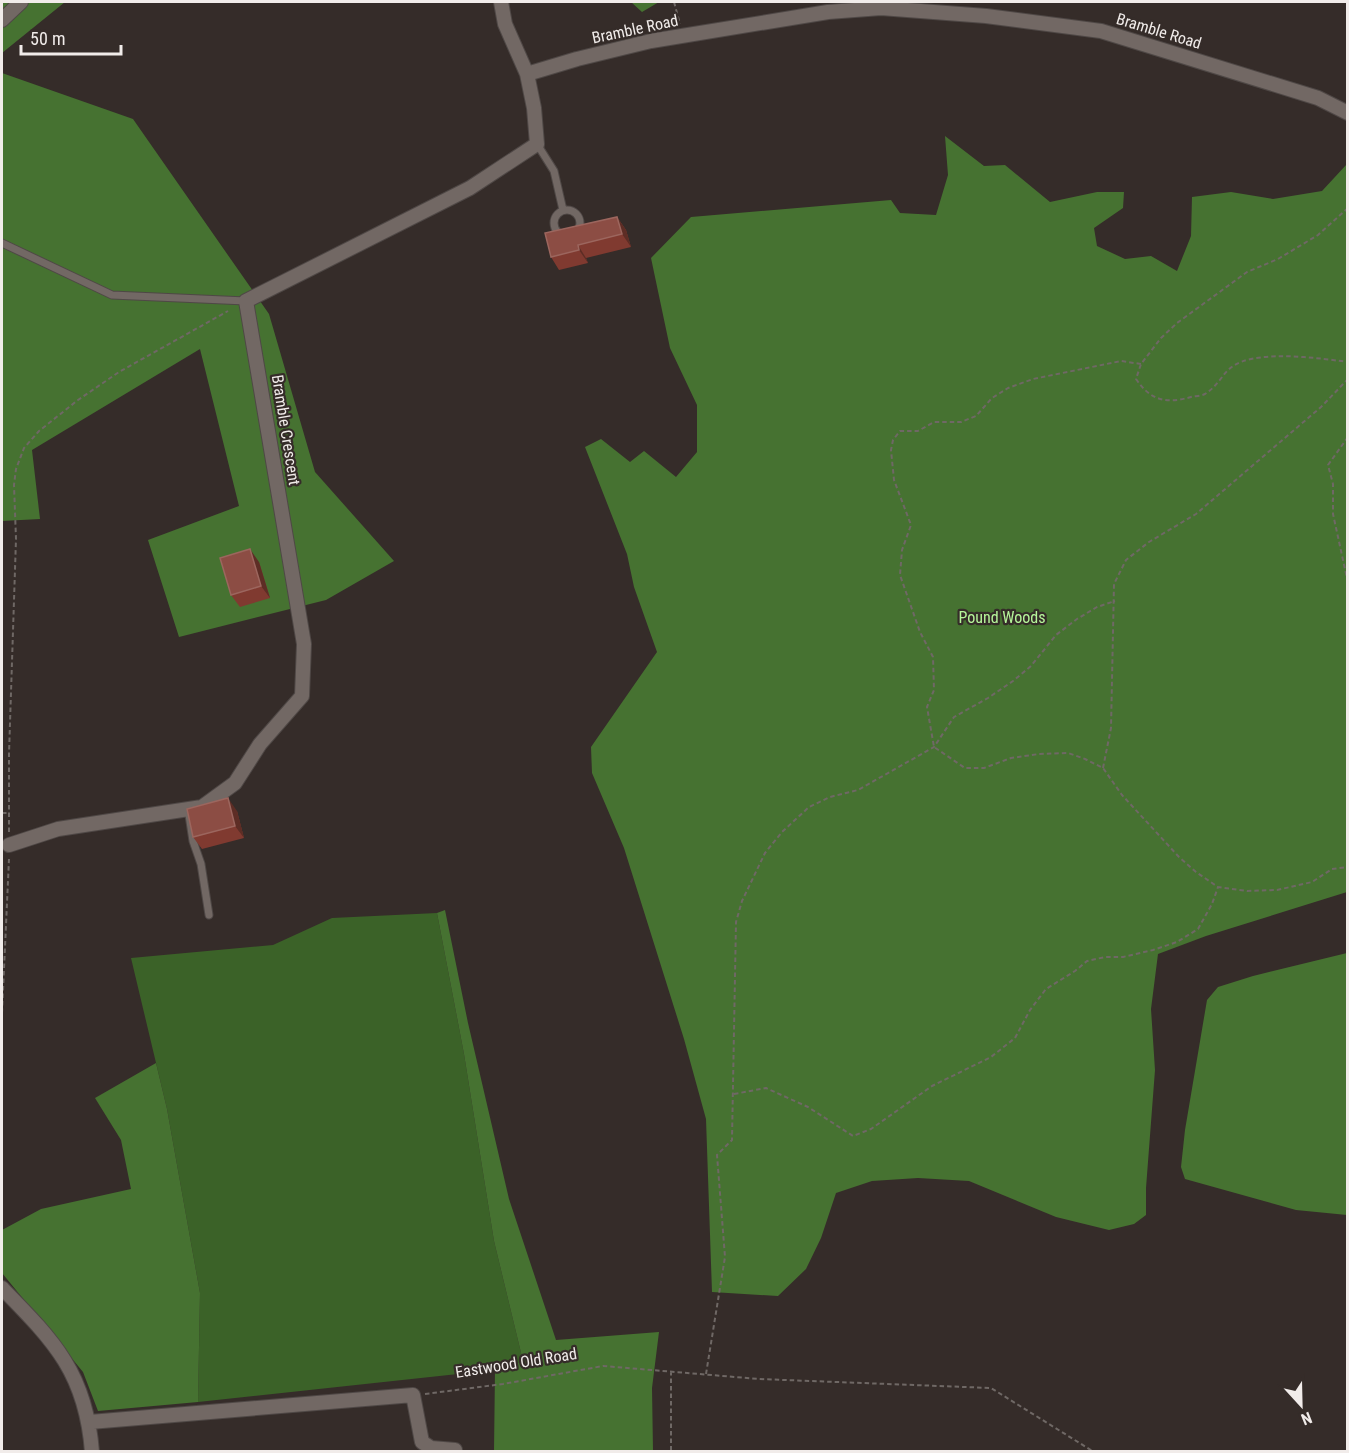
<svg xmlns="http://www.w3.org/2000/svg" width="1349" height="1453" font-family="'Roboto Condensed',sans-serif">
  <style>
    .green { fill: #3b6228 }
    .forest { fill: #467231 }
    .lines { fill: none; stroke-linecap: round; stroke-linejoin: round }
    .service-casing { stroke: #4f4846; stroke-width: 9 }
    .minor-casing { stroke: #4f4846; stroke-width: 16 }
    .path { stroke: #6f6865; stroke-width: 2; stroke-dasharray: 4.5 3; stroke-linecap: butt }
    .service { stroke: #726864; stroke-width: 7 }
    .minor { stroke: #726864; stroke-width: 14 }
    .wall { fill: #803a30 }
    .shaded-wall { fill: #5d2d25 }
    .building { fill: #8c4d44; stroke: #9c665e; stroke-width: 1.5 }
    .labels { text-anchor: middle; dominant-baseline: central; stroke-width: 4.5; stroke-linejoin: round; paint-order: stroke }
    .street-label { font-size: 16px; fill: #f1ecea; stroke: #352c29 }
    .park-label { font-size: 16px; fill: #b6f69a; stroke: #352c29 }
  </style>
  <rect width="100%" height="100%" fill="#352c29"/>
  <!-- green -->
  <path class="green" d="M 437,913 L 464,1054 L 494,1241 L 523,1361 L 495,1370 L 198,1402 L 200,1293 L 167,1109 L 131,958 L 273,945 L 332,918 Z"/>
  <!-- forest -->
  <path class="forest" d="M 2,2 L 65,2 L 2,53 Z
    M 631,2 L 659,2 L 642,12 Z
    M 2,73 L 133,119 L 269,314 L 315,472 L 394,561 L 326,600 L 179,637 L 148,540 L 239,506 L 200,349 L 32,450 L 40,519 L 2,521 Z
    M 945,136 L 984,166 L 1005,165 L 1050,202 L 1097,192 L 1124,192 L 1123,208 L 1094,228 L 1097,246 L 1125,259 L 1151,256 L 1177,271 L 1191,236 L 1192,197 L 1231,192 L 1273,199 L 1322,191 L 1347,164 L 1347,892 L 1206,936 L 1158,954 L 1151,1009 L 1155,1070 L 1146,1188 L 1146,1215 L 1134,1224 L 1109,1230 L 1056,1217 L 969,1181 L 918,1178 L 872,1181 L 836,1193 L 821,1238 L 806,1269 L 778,1296 L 712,1292 L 706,1119 L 684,1039 L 624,848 L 592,773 L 591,747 L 657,652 L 634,587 L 627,554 L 585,447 L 601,439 L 630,462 L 644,451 L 676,477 L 697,452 L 697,405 L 670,348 L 651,258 L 691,217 L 891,200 L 900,213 L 936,215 L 948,175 Z
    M 445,910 L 468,1023 L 509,1199 L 556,1340 L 659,1332 L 652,1388 L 653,1451 L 494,1451 L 495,1370 L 523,1361 L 494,1241 L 464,1054 L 437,913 Z
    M 1347,953 L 1347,1215 L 1296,1210 L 1185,1179 L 1181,1167 L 1185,1130 L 1207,1000 L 1218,987 L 1253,976 Z
    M 156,1063 L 167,1109 L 200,1293 L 198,1402 L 98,1411 L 83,1372 L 2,1273 L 2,1230 L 41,1209 L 131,1189 L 121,1140 L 95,1098 Z"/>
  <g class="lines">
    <defs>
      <path id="service" d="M 537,144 L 554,171 L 563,210
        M554 223a13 13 0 1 1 26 0a13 13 0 1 1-26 0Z
        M 2,243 L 112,295 L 246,301
        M 189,815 L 193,841 L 201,864 L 209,915"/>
      <path id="minor" d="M 2,20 L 21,2
        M 527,74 L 577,59 L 651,41 L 828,12 L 881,8 L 986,16 L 1101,31 L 1318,98 L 1348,113
        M 9,845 L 58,829 L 202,807 L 235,783 L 260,744 L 302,696 L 304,644 L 246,301 L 470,188 L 537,144 L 534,108 L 527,74 L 505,24 L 501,2
        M 2,1288 C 54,1341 86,1373 92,1452
        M 90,1422 L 413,1395 L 422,1442 L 431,1448 L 455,1450"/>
    </defs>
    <!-- service casing -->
    <use href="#service" class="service-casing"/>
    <!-- minor casing -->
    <use href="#minor" class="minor-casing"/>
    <!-- path -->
    <path class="path" d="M 674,2 L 680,24
      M 1348,208 L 1318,235 L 1278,259 L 1247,272 L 1177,323 L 1161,338 L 1141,364 L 1136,379 C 1151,401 1166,404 1191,397 C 1195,396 1201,396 1205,394 C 1225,381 1222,365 1251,359 C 1280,353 1318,358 1348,362
      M 1141,364 L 1121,361 L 1033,379 L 1008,388 L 992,398 L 976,416 L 961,422 L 934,422 L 918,431 L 900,431 L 893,440 L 891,450 L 894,480 L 911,525 L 902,550 L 900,575 L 920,632 L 933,657 L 934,690 L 927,707 L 934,747 L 965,768 L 984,768 L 1011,758 L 1039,754 L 1068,753 L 1085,759 L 1103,768 L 1122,795 L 1179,857 L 1196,872 L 1218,887 L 1247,891 L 1277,890 L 1312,882 L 1332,869 L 1348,867
      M 1348,437 L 1328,465 L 1333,484 L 1333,514 L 1348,583
      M 1103,768 L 1111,728 L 1114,584 L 1126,560 L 1149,542 L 1196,514 L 1321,407 L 1348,379
      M 2,813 L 9,813
      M 9,832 L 9,754 L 16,539 L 14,485 L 16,469 L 24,448 L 39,431 L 78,400 L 119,372 L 228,311
      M 2,1013 L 9,859
      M 734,1094 L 766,1088 L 808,1107 L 853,1136 L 871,1129 L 932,1086 L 991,1057 L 1015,1038 L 1030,1010 L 1046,989 L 1075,971 L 1087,961 L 1105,957 L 1123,957 L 1153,950 L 1177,942 L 1198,929 L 1212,904 L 1218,887
      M 671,1371 L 671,1452
      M 706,1374 L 725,1257 L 717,1155 L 732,1140 L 736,922 L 742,901 L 765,853 L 782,832 L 809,807 L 830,797 L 858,790 L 934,747 L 954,717 L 988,698 L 1013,681 L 1031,666 L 1056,635 L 1077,619 L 1097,607 L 1115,601
      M 425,1394 L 503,1384 L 603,1366 L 759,1379 L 991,1388 L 1094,1452"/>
    <!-- service -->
    <use href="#service" class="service"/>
    <!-- minor -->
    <use href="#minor" class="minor"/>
  </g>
  <!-- wall -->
  <path class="wall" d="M 617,217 L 626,230 L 631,247 L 586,258 L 588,263 L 559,270 L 551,257 Z
    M 259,562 L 270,598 L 240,607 L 231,595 Z
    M 237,811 L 244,838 L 202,849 L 193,837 Z"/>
  <!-- shaded-wall -->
  <path class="shaded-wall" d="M 617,217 L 626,230 L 631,247 L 622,234 Z
    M 578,245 L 586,258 L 588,263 L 579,250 Z
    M 250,549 L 259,562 L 270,598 L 261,586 Z
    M 228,798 L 237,811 L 244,838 L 235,826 Z"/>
  <!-- building -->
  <path class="building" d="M 617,217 L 622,234 L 578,245 L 579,250 L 551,257 L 545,233 Z
    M 250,549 L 261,586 L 231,595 L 220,558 Z
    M 228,798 L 235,826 L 193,837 L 187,809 Z"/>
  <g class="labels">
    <!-- street labels -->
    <g class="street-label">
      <text transform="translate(635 29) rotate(-12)">Bramble Road</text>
      <text transform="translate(1159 31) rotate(17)">Bramble Road</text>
      <text transform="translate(286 430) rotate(81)">Bramble Crescent</text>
      <text transform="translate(516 1363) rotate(-9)">Eastwood Old Road</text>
    </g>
    <!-- park labels -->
    <g class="park-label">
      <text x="1002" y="617">Pound Woods</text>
    </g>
  </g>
  <!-- border -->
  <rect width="1349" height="1453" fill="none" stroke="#f1ecea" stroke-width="6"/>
  <!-- north arrow -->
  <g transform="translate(1301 1405) rotate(158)" stroke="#352c29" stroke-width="4.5" paint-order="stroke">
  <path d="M0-4.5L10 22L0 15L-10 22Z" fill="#f1ecea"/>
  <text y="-9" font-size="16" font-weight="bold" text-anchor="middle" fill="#f1ecea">N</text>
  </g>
  <!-- scale -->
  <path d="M21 45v9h100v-9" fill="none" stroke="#f1ecea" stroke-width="3"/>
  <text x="30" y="45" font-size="18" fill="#f1ecea" stroke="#352c29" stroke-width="4.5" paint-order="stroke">50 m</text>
</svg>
